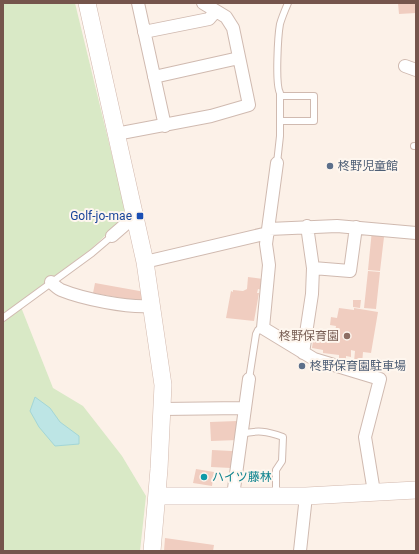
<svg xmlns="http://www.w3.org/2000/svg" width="419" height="554" font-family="Roboto,'Noto Sans JP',sans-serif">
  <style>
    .green { fill: #d9e9c6 }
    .water { fill: #bde5e5; stroke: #a3d6d7 }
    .building { fill: #f0cdc0 }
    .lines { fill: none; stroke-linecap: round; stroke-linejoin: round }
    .lane-casing { stroke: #d0bab0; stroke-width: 8 }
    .street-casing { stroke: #d0bab0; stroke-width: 14 }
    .secondary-casing { stroke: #d2b9ae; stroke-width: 18 }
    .lane { stroke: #fff; stroke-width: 6 }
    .street { stroke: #fff; stroke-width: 12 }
    .secondary { stroke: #fff; stroke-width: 17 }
    .service-dot { fill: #5c6f8a; stroke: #fef6ee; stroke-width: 1.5 }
    .transit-dot { fill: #1a4fb4; stroke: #fef6ee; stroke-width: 1.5 }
    .education-dot { fill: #8d6e63; stroke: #fef6ee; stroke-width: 1.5 }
    .culture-dot { fill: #0f9aa8; stroke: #fef6ee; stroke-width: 1.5 }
    .labels { text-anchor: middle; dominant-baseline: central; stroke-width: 4; stroke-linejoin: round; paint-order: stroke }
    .service-label { font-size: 12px; fill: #4e5e75; stroke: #fef6ee; text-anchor: start }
    .transit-label { font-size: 12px; fill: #164399; stroke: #fef6ee; text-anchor: end }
    .education-label { font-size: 12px; fill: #785e54; stroke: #fef6ee; text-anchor: end }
    .culture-label { font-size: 12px; fill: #0d838f; stroke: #fef6ee; text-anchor: start }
  </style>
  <rect width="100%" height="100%" fill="#fcf1e8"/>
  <!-- green -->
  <path class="green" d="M 3,3 L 75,3 L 126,213 L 110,231 L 91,249 L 19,302 L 53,388 L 83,406 L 122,456 L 146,496 L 140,551 L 3,551 Z"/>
  <!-- water -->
  <path class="water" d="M 35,397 L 50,408 L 60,422 L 79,436 L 79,444 L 55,446 L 39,427 L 30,411 Z"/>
  <!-- building -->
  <path class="building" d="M 398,3 L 416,3 L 416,13 L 399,14 Z
    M 372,230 L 384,237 L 380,271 L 368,270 Z
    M 368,271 L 380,272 L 376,309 L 364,308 Z
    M 248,277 L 263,279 L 262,290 L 258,289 L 257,293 L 259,293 L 254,321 L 226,318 L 231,291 L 233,292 L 233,290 L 243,291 L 247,289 Z
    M 95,283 L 145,292 L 143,302 L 93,293 Z
    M 353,300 L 361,300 L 360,308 L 353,307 Z
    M 339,308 L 354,310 L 354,308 L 378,312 L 371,353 L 363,352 L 362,364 L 354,362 L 355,351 L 351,350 L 351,357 L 346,356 L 346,359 L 339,359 L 339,355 L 323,353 L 323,350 L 312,348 L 314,334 L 334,337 L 336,326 L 330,325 L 331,317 L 337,318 Z
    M 237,421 L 238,440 L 211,441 L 210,422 Z
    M 212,450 L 232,451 L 231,468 L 211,467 Z
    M 196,469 L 214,472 L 212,486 L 193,483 Z
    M 165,538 L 214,545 L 213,551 L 164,551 Z"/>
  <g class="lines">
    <defs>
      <path id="lane" d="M 280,96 L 314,96 L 314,121 L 280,121
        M 414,146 L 416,146
        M 277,163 L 280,136 L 280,93 C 275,84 278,35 280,24 C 282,17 285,10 288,3
        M 3,318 L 92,253 L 112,236
        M 249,379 L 256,334 L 258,330 L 263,328
        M 241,434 C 258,430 266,431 283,437 L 282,461 L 276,470 L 276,494"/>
      <path id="street" d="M 138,3 L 165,126
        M 144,32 L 209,19 L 216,11
        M 405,66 L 416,70
        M 154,77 L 239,58
        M 116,134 L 211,116 L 249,105 L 233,28 L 226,17 L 203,3
        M 277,163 L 266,244 L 269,265 L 263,328 L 314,359 L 380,379 L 365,437 L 374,492
        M 269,229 L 337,226 L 416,233
        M 112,236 L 135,216
        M 145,262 L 268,233
        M 313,268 L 350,271 L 356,227
        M 51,282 C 54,285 57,288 61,290 C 83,299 128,308 151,306
        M 303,353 L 312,294 L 313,268 L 307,226
        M 162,409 L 244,408
        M 233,496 L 249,379
        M 300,551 L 306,496"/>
      <path id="secondary" d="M 87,3 L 145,262 L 163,385 L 159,469 L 152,551
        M 157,496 L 306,496 L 416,490"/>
    </defs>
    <!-- lane casing -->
    <use href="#lane" class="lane-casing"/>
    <!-- street casing -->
    <use href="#street" class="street-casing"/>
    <!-- secondary casing -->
    <use href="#secondary" class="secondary-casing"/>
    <!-- lane -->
    <use href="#lane" class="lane"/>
    <!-- street -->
    <use href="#street" class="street"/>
    <!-- secondary -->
    <use href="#secondary" class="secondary"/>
  </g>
  <!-- markers -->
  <g class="service-dot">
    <circle cx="330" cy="166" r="4"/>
    <circle cx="302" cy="366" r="4"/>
  </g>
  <rect class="transit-dot" x="136" y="212" width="8" height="8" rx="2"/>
  <circle class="education-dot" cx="347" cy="336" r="4"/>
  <circle class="culture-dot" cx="204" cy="477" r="4"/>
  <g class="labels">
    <!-- service labels -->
    <g class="service-label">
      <text x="338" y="166">柊野児童館</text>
      <text x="310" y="366">柊野保育園駐車場</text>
    </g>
    <!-- transit labels -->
    <g class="transit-label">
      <text x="132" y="216">Golf-jo-mae</text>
    </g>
    <!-- education labels -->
    <g class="education-label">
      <text x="339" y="336">柊野保育園</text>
    </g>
    <!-- culture labels -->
    <g class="culture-label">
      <text x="212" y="477">ハイツ藤林</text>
    </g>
  </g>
  <!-- border -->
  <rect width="419" height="554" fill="none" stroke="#75554c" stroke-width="8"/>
</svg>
